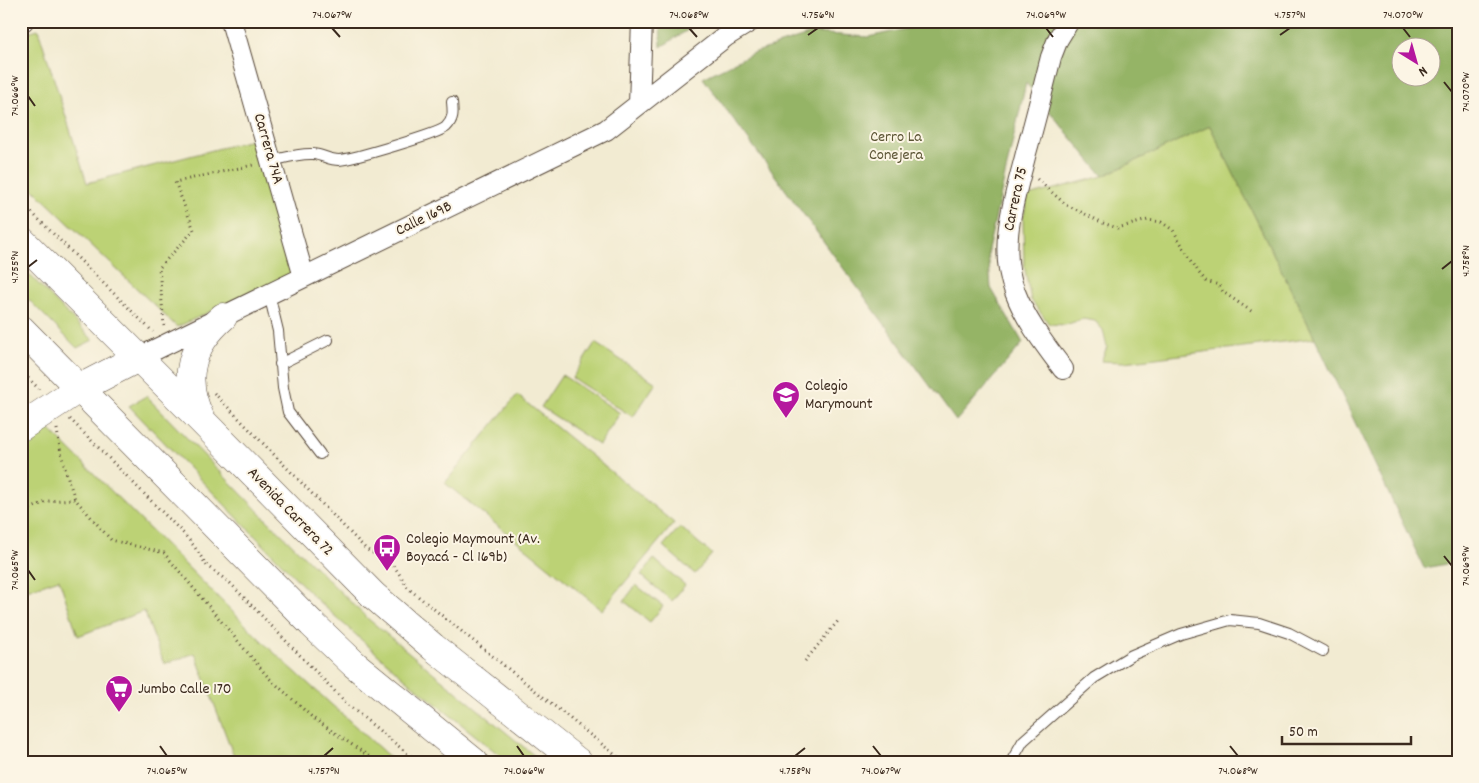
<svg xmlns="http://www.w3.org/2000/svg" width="1479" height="783" font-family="Dekko,sans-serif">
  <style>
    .green { fill: #bcd275; stroke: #7c7e4a }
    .forest { fill: #95b466; stroke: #686f42; fill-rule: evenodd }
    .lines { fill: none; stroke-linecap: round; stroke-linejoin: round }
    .service-casing { stroke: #564739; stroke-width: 12 }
    .minor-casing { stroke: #564739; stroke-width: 22 }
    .secondary-casing { stroke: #564739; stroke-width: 29 }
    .trunk-casing { stroke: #564739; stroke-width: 29 }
    .path { stroke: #564739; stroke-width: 3; stroke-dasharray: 1 4; stroke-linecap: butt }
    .service { stroke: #fff; stroke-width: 10 }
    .minor { stroke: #fff; stroke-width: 20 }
    .secondary { stroke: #fff; stroke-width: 28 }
    .trunk { stroke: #fff; stroke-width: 28 }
    .ticks { fill: none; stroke: #3b2a1e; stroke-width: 2 }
    .labels { text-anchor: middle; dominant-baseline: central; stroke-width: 4; stroke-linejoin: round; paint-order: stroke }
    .park-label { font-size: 16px; fill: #5b5434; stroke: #fcf5e5 }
    .street-label { font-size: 16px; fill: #3b2a1e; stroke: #fcf5e5 }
    .poi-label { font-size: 16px; fill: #3b2a1e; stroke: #fcf5e5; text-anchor: start }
    .neatline { fill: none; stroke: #3b2a1e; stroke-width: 2 }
    .ticks-label { font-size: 12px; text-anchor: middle; fill: #3b2a1e }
  </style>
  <rect width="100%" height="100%" fill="#fcf5e5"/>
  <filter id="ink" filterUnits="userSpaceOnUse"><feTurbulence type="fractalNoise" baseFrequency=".02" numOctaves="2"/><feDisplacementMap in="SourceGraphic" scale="10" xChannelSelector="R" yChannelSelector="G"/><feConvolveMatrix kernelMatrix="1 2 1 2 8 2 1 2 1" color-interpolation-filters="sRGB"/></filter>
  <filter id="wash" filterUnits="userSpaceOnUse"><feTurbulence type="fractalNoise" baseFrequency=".0096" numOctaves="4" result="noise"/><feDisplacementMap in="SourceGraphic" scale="20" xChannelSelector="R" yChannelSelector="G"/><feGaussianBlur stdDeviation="1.12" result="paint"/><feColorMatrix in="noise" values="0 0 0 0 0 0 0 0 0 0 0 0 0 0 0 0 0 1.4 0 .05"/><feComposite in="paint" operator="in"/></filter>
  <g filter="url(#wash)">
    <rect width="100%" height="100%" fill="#f2ebd2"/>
    <!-- green -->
    <path class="green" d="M 38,29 L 87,183 L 251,140 L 294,273 L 177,327 L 39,195 L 21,177 L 21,34 Z
      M 1210,126 L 1315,338 L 1124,362 L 1101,361 L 1107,347 L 1103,330 L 1095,321 L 1083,319 L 1065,325 L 1049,324 L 1031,300 L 1024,265 L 1023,219 L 1028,196 L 1103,176 Z
      M 21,266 L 93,340 L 77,348 L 21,292 Z
      M 595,343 L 656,383 L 633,417 L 572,378 Z
      M 562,375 L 620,413 L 599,445 L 541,407 Z
      M 517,395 L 674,523 L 602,610 L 445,483 Z
      M 146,396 L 265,518 L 367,618 L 542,762 L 508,762 L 403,677 L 317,600 L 129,406 Z
      M 46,426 L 269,648 L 395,762 L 236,762 L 195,653 L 164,664 L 144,611 L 78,636 L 59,579 L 21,592 L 21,438 Z
      M 680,527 L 712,554 L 695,574 L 663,546 Z
      M 654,559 L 685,585 L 672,601 L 641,575 Z
      M 636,585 L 663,606 L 650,622 L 624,601 Z"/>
    <!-- forest -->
    <path class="forest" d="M 660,21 L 702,21 L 661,47 Z
      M 927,21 L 1458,21 L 1458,562 L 1424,568 L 1315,338 L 1210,126 L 1103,176 L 1026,83 L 988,250 L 991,288 L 1023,343 L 956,421 L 703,78 L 753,53 L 814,33 L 868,37 L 920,26 ZM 1402,48 L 1432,48 L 1432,78 L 1402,78 Z"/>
  </g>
  <g filter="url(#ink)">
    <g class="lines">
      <defs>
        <path id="service" d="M 271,161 C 284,158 300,153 313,154 C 323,155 329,160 339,160 C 353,159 438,134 446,127 C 454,119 453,112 452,102
          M 269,294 L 278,331 L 283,388 L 288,412 L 320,454
          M 280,364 L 328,340
          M 1011,762 L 1023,741 L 1094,678 L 1132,655 L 1181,634 L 1230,620 L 1259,623 L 1289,633 L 1323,651"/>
        <path id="minor" d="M 231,21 L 304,277
          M 21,22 L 23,21
          M 639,104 L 642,21
          M 138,358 L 606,130 L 725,37 L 751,21
          M 1063,369 C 1045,345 1026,321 1015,292 C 997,246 1015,198 1026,153 C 1035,121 1043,89 1051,57 L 1058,39 L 1069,21"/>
        <path id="secondary" d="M 21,427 L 80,388 L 138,358"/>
        <path id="trunk" d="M 21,240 L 202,421 L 373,595 L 433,647 L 578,762
          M 21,329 L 312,624 L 354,664 L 474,762
          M 200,417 C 181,378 191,345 223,317"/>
      </defs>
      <!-- service casing -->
      <use href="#service" class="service-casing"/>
      <!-- minor casing -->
      <use href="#minor" class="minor-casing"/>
      <!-- secondary casing -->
      <use href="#secondary" class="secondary-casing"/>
      <!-- trunk casing -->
      <use href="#trunk" class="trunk-casing"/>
      <!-- path -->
      <path class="path" d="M 1037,179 L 1065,204 L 1103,223 L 1117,228 L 1148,220 L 1161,222 L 1173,230 L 1199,273 L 1206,281 L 1219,285 L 1223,292 L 1254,313
        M 21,202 L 153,332
        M 164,326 L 159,268 L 194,230 L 175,182 L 253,165
        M 21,371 L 39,389
        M 214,393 L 366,549 C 373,554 380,556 387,560 C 397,567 402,580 409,589 L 624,762
        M 70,419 L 184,534 L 194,546 L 207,566 L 230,583 L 348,705 L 418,762
        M 57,429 C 60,454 67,476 75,499
        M 21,513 L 48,501 L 75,499 L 111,540 L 164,553 L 268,677 L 313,718 L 377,762
        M 805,661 L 838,621"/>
      <!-- service -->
      <use href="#service" class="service"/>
      <!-- minor -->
      <use href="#minor" class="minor"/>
      <!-- secondary -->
      <use href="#secondary" class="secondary"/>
      <!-- trunk -->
      <use href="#trunk" class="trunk"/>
    </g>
  </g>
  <!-- ticks -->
  <path class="ticks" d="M 332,28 L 340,37M 689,28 L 697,37M 1046,28 L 1053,37M 1403,28 L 1410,37M 808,35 L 818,28M 1280,35 L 1290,28M 1444,82 L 1452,92M 28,96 L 35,106M 28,267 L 37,260M 1442,269 L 1452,261M 1444,556 L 1452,566M 28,570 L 35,580M 160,746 L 167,756M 517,746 L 524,756M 873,746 L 881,756M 1230,746 L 1238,756M 324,756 L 333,748M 795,756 L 805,748"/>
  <!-- icons -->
  <defs>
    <symbol id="school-pin" viewBox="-11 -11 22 30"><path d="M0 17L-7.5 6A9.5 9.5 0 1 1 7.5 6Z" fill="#b5179e" stroke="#fcf5e5"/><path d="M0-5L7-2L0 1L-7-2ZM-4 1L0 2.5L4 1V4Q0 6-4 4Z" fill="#fff"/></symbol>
    <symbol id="bus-pin" viewBox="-11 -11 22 30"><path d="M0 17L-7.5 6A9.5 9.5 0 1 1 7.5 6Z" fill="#b5179e" stroke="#fcf5e5"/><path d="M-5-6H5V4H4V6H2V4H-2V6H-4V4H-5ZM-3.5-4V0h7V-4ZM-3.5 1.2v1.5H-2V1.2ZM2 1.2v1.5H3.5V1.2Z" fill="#fff"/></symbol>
    <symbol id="supermarket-pin" viewBox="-11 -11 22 30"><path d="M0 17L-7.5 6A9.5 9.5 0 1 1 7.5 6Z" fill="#b5179e" stroke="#fcf5e5"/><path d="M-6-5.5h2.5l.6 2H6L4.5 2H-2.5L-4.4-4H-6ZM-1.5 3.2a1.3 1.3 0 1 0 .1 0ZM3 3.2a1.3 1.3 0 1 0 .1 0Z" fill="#fff"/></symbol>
  </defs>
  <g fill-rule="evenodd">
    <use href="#school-pin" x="770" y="379" width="32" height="43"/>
    <use href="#bus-pin" x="371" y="532" width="32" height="43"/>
    <use href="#supermarket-pin" x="103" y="673" width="32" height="43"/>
  </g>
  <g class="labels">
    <!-- park labels -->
    <g class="park-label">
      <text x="896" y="137">Cerro La<tspan x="896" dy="18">Conejera</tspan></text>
    </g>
    <!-- street labels -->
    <g class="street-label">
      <text transform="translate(268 149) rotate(74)">Carrera 74A</text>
      <text transform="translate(1016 199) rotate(-78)">Carrera 75</text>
      <text transform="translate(424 219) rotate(-26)">Calle 169B</text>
      <text transform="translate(290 512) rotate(46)">Avenida Carrera 72</text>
    </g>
    <!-- poi labels -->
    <g class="poi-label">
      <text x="805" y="386">Colegio<tspan x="805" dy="18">Marymount</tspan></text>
      <text x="406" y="539">Colegio Maymount (Av.<tspan x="406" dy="18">Boyacá - Cl 169b)</tspan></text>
      <text x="138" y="689">Jumbo Calle 170</text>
    </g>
  </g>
  <!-- margin -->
  <rect width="1479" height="783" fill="none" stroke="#fcf5e5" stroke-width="55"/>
  <!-- north arrow -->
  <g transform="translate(1416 62) rotate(143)"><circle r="24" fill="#fcf5e5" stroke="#afa495"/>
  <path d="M0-4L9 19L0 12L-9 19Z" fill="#b5179e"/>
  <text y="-8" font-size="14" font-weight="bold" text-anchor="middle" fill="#3b2a1e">N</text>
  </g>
  <!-- scale -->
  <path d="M1282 736v8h129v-8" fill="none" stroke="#3b2a1e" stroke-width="2.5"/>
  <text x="1289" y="736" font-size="15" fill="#3b2a1e" stroke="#fcf5e5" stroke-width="4" paint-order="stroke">50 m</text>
  <rect x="28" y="28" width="1424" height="728" class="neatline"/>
  <g class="ticks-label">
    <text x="332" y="18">74.067°W</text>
    <text x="689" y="18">74.068°W</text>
    <text x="818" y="18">4.756°N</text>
    <text x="1046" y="18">74.069°W</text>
    <text x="1290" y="18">4.757°N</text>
    <text x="1403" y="18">74.070°W</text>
    <text transform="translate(1465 92) rotate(-90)" y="4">74.070°W</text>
    <text transform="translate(14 96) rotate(-90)" y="4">74.066°W</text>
    <text transform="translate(1465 261) rotate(-90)" y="4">4.758°N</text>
    <text transform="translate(14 267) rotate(-90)" y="4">4.755°N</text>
    <text transform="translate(1465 566) rotate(-90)" y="4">74.069°W</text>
    <text transform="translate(14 570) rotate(-90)" y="4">74.065°W</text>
    <text x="167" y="774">74.065°W</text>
    <text x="324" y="774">4.757°N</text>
    <text x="524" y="774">74.066°W</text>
    <text x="795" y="774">4.758°N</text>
    <text x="881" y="774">74.067°W</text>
    <text x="1238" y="774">74.068°W</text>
  </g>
</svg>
